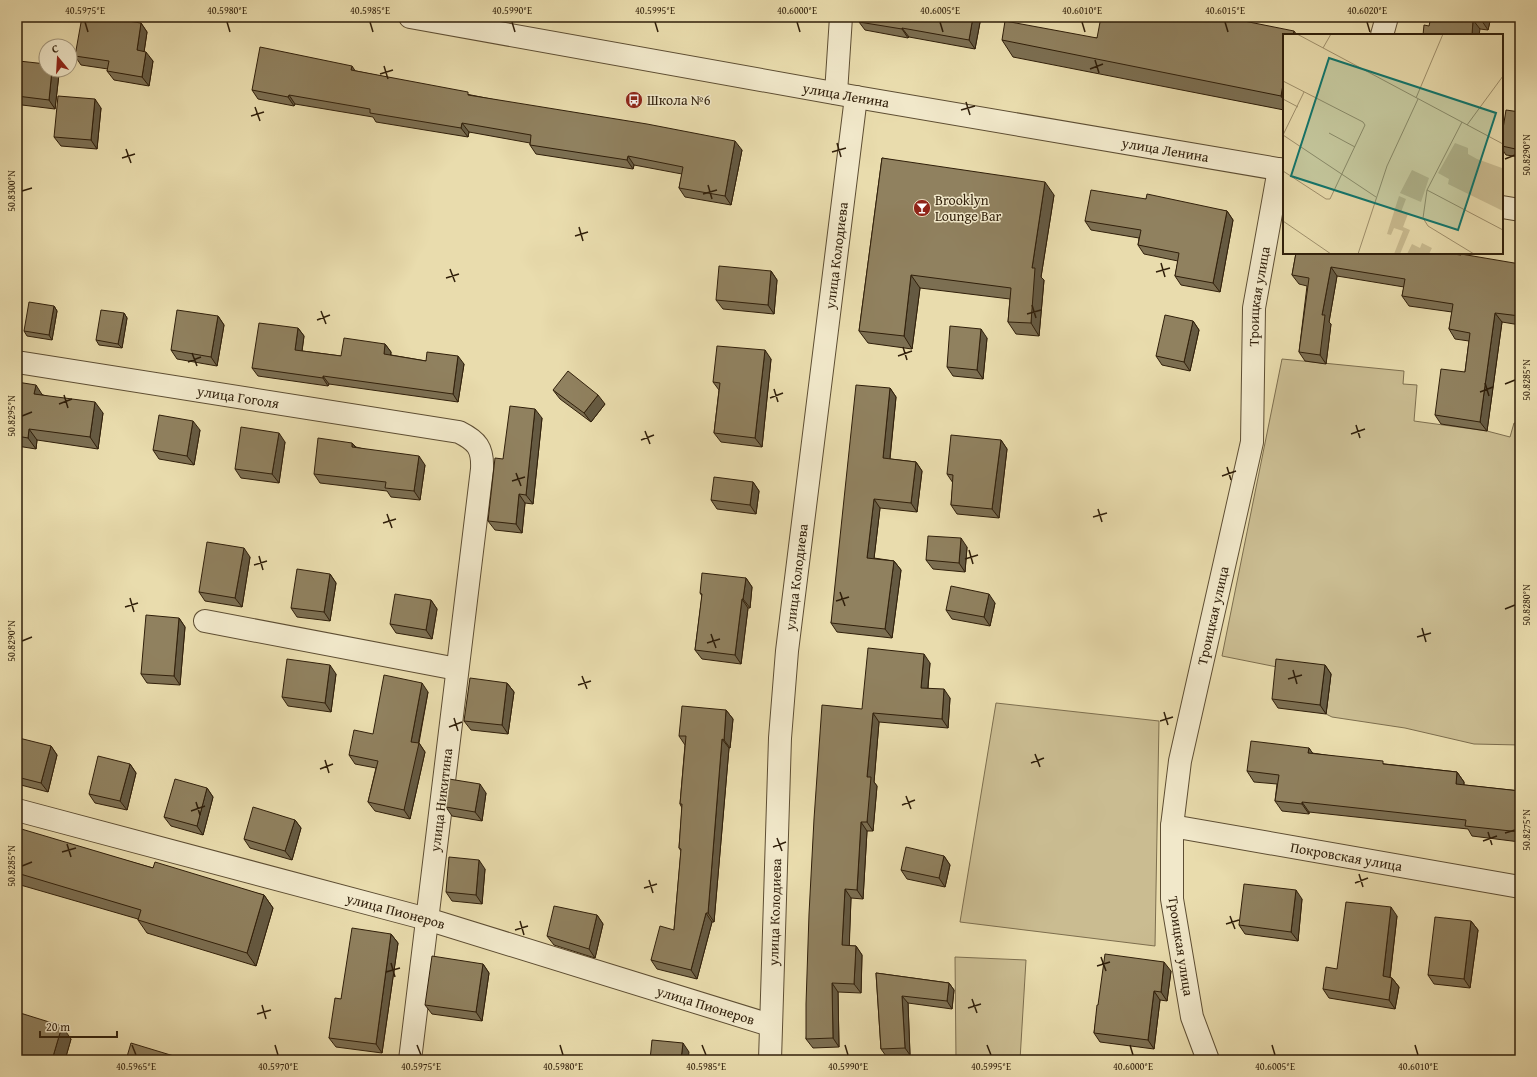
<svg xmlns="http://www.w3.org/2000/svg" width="1537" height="1077" font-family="'Gentium Book Plus',serif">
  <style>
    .green { fill: #cabc91; stroke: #7d6e4e }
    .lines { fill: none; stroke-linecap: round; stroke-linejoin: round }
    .minor-casing { stroke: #5e4e33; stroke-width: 24 }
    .minor { stroke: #f1e8ca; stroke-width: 22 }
    .wall { fill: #7c6f52; stroke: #301f0a }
    .shaded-wall { fill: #655a42; stroke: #301f0a }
    .building { fill: #90815f; stroke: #301f0a }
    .ticks { fill: none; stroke: #301f0a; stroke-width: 1.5 }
    .labels { text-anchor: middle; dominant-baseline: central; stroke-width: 3; stroke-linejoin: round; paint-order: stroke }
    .street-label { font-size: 14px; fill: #301f0a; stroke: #f1e8ca }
    .poi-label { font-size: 14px; fill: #301f0a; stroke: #f1e8ca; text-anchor: start }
    .inset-road { fill: none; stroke: #9f906c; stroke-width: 1 }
    .view { fill: #0f766e; fill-opacity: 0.15; stroke: #0f766e; stroke-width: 2 }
    .inset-edge { fill: none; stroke: #301f0a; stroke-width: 2 }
    .neatline { fill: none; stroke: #301f0a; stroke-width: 1.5 }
    .ticks-label { font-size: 10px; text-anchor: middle; fill: #301f0a }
  </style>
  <rect width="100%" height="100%" fill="#e9dcad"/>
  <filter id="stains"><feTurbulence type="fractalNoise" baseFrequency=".005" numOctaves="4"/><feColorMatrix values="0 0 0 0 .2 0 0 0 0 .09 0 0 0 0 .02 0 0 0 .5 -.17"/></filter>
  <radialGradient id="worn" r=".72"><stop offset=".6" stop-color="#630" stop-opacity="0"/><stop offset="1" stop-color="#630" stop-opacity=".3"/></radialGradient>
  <!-- green -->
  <path class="green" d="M 1282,359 L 1404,371 L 1403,384 L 1417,385 L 1414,421 L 1487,431 L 1510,437 L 1514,423 L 1520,424 L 1520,745 L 1474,744 L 1405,728 L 1332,717 L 1326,714 L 1331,674 L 1282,668 L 1222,656 Z
    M 996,703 L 1159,721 L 1155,946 L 960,922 Z
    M 955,957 L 1026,960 L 1020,1060 L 956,1060 Z"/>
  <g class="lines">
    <defs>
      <g id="minor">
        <path id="s1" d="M 410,17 L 856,97 L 1284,170"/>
        <path d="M 1382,35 L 1387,17"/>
        <path d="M 836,93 L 841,17"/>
        <path d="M 1502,207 L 1520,210"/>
        <path id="s2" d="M 17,362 L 459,432 C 477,441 483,448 482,469 L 410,1060"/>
        <path d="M 205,621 L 457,669"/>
        <path id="s3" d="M 17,810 L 427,919 L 770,1025"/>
        <path id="s4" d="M 1172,826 L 1520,887"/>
        <path id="s5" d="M 770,1060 L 780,738 L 787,651 L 856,97"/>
        <path id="s6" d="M 1208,1060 L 1192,1017 L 1172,899 L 1172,826 L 1180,761 L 1252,442 L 1254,308 L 1279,169"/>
      </g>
    </defs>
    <!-- minor casing -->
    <use href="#minor" class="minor-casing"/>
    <!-- minor -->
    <use href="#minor" class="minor"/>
  </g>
  <!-- wall -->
  <path class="wall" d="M 860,17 L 981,17 L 975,49 L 909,37 L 908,38 L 865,30 L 859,22 Z
    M 1491,17 L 1488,30 L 1480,29 L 1429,26 Z
    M 141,23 L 147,32 L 144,52 L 153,61 L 149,86 L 114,80 L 107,71 L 108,69 L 81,65 L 75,56 Z
    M 1284,35 L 1284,110 L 1013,57 L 1002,40 L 1097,38 Z
    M 356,71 L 471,95 L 742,150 L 731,205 L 685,197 L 679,188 L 682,174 L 634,165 L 633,169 L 536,154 L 530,145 L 530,143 L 469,132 L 468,137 L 376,122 L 373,117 L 295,104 L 294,106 L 258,99 L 252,90 Z
    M 59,74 L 55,109 L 22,105 L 17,98 L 17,82 Z
    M 101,108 L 97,149 L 61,146 L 54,137 Z
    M 1520,112 L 1520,157 L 1506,155 L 1502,149 L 1502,135 Z
    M 882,158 L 1054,195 L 1041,277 L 1044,280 L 1039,336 L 1016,334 L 1008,322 L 1010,299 L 920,288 L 912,349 L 868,343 L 859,331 Z
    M 1146,199 L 1227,211 L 1233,220 L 1220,292 L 1181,285 L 1175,276 L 1178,261 L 1144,254 L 1138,245 L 1139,238 L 1091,230 L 1085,221 Z
    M 1296,253 L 1520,264 L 1520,325 L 1502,322 L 1487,431 L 1441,424 L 1435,415 L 1465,372 L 1469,341 L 1455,339 L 1449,329 L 1452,312 L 1409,306 L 1402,296 L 1404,287 L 1337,276 L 1329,322 L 1331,324 L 1326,364 L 1305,361 L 1299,352 L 1307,286 L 1299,284 L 1292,275 Z
    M 771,271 L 777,280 L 774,314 L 723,309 L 716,300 Z
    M 54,306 L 57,311 L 52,340 L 27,336 L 24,331 Z
    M 124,313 L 127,318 L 122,348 L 99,345 L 96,340 Z
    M 218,316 L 224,325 L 217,366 L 177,359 L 171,350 Z
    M 1193,321 L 1199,330 L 1190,371 L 1162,365 L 1156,356 Z
    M 298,328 L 304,336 L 302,351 L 341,356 L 385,344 L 391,352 L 391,355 L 426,361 L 464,364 L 458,402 L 329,384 L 328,386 L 258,376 L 252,368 Z
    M 987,338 L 983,379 L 953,376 L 947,367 Z
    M 771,359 L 762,447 L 721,442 L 714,433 L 719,390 L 713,382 Z
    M 17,382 L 43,395 L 103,413 L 98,449 L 37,440 L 36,449 L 17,446 Z
    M 890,388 L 896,397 L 890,459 L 916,462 L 922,471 L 917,512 L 880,508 L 874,558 L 894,561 L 901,570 L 892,638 L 837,632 L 831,623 Z
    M 553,390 L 605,404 L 591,422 L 560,399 Z
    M 542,418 L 533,504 L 525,503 L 522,533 L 495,530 L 488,521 L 503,459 Z
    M 200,430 L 194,465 L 159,459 L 153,450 Z
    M 1001,440 L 1007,449 L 999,518 L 957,514 L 951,505 L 953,483 L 947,474 Z
    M 285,442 L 279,483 L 241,478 L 235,469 Z
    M 352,443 L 356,447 L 425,465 L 420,500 L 391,497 L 387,491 L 320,483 L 314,474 Z
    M 753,482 L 759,491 L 756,514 L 717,509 L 711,500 Z
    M 967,547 L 965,572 L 933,569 L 926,560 Z
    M 250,557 L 242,607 L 205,601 L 199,592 Z
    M 330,574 L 336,583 L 330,621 L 297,617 L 291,608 Z
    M 746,578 L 752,587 L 750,608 L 748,608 L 741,664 L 702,659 L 695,650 L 702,596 L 700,593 Z
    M 431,600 L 437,609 L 432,639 L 396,633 L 390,624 Z
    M 995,603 L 990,626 L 952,619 L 946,610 Z
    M 179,618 L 185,627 L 180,685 L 147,683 L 141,674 Z
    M 930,663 L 928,688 L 950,698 L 948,728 L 879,722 L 874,782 L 877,786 L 873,831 L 867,831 L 863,899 L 851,898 L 849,946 L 856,946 L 862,955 L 861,993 L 838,992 L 839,1047 L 813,1048 L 806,1039 L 862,709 Z
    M 1325,665 L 1331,674 L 1326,714 L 1278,708 L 1272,699 Z
    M 336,674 L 331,712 L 288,706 L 282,697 Z
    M 507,683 L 514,692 L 508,734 L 471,730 L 464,721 Z
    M 428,692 L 419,743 L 425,752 L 410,819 L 375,811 L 368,802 L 376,768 L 355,764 L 349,755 Z
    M 726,710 L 733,719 L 730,748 L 729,748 L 714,922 L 712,922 L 697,979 L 657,969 L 651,960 L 674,930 L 681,851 L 679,848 L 682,808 L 680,804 L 685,745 L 679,736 Z
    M 17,745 L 51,746 L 57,755 L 48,792 L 17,784 Z
    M 1309,748 L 1312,753 L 1385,764 L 1457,772 L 1464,782 L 1464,785 L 1520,791 L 1520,842 L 1472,836 L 1468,829 L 1309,812 L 1309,814 L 1282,811 L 1275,801 L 1277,784 L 1254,782 L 1247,771 Z
    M 130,764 L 136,773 L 127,810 L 95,803 L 89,794 Z
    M 207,788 L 213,797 L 203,835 L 171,826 L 164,817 Z
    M 486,793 L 482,821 L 452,816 L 446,807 Z
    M 295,820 L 301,828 L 292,860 L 250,848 L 244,839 Z
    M 17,830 L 153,868 L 264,895 L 273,908 L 256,966 L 147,933 L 138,920 L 138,919 L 17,884 Z
    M 944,856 L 950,865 L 945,887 L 907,879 L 901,870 Z
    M 485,869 L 482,904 L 452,901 L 446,892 Z
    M 1302,899 L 1298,941 L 1245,934 L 1239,925 Z
    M 597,915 L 603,924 L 595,958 L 554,945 L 547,936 Z
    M 1397,916 L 1390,978 L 1392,978 L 1399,987 L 1395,1009 L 1329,998 L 1323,989 L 1337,969 Z
    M 1471,921 L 1478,930 L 1470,988 L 1434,984 L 1428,975 Z
    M 391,934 L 398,943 L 382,1053 L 336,1047 L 329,1038 L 341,999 Z
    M 483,964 L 489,973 L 482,1021 L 432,1014 L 425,1005 Z
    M 1171,971 L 1167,1001 L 1160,1000 L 1154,1049 L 1100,1042 L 1094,1033 L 1098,1005 Z
    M 876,973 L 949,983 L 954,990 L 952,1009 L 908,1003 L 910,1055 L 886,1056 L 881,1049 Z
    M 17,1012 L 71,1039 L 65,1060 L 17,1060 Z"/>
  <!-- shaded-wall -->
  <path class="shaded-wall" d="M 973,17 L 981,17 L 975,49 L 969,40 Z
    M 1483,17 L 1491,17 L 1488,30 L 1482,21 Z
    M 1473,20 L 1480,29 L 1479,35 L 1472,35 Z
    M 141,23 L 147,32 L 143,59 L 137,50 Z
    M 902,28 L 909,37 L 908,38 L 902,29 Z
    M 1294,31 L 1297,35 L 1293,35 Z
    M 146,52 L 153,61 L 149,86 L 142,77 Z
    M 352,66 L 358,75 L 351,70 Z
    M 52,70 L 57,70 L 59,74 L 55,109 L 49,100 Z
    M 1284,79 L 1284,101 L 1281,96 Z
    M 289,95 L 295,104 L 294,106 L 288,97 Z
    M 95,99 L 101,108 L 97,149 L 91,140 Z
    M 462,123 L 469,132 L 468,137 L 461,128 Z
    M 735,141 L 742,150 L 731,205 L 725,196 Z
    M 628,156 L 634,165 L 633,169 L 627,160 Z
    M 1045,182 L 1054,195 L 1041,277 L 1044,280 L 1039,336 L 1031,323 L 1032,268 Z
    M 1227,211 L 1233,220 L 1220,292 L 1213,283 Z
    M 1331,267 L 1337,276 L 1329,322 L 1331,324 L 1326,364 L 1320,355 L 1322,315 Z
    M 771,271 L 777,280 L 774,314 L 768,305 Z
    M 911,275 L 920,288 L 912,349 L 904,336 Z
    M 54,306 L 57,311 L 52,340 L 49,335 Z
    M 124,313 L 127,318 L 122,348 L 118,344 Z
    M 1495,313 L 1502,322 L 1487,431 L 1480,422 Z
    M 218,316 L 224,325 L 217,366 L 211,357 Z
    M 1193,321 L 1199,330 L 1190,371 L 1184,362 Z
    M 298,328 L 304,336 L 301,358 L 295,350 Z
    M 981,329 L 987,338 L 983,379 L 977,370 Z
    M 385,344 L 391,352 L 389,363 L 384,354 Z
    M 765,350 L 771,359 L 762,447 L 755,438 Z
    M 458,356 L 464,364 L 458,402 L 453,394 Z
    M 323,376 L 329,384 L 328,386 L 323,378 Z
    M 36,385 L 43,396 L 34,394 Z
    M 890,388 L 896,397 L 889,467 L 883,458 Z
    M 598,395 L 605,404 L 591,422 L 584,413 Z
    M 95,402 L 103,413 L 98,449 L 90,437 Z
    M 535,409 L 542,418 L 533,504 L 526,495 Z
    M 193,421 L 200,430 L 194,465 L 187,456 Z
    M 29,429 L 37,440 L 36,449 L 28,438 Z
    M 279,433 L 285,442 L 279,483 L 272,474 Z
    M 1001,440 L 1007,449 L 999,518 L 992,509 Z
    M 352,443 L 359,452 L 352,447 Z
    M 419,456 L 425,465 L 420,500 L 414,491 Z
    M 916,462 L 922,471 L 917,512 L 911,503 Z
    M 753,482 L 759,491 L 756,514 L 750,505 Z
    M 519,494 L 525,503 L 522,533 L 516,524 Z
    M 874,499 L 880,508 L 873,567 L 867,558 Z
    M 961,538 L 967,547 L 965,572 L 959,563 Z
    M 244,548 L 250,557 L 242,607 L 235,598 Z
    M 894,561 L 901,570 L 892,638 L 885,629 Z
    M 330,574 L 336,583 L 330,621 L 324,612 Z
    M 746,578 L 752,587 L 750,608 L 743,599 Z
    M 989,594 L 995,603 L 990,626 L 984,617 Z
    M 742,599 L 748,608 L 741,664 L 735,655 Z
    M 431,600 L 437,609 L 432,639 L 426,630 Z
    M 179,618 L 185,627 L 180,685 L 174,676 Z
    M 924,654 L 930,663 L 927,697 L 921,688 Z
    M 330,665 L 336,674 L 331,712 L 325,703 Z
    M 1325,665 L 1331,674 L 1326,714 L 1320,705 Z
    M 422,683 L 428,692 L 418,745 L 419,743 L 425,752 L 410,819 L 404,810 L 411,742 Z
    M 507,683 L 514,692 L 508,734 L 502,725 Z
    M 944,689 L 950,698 L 948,728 L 942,719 Z
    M 726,710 L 733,719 L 730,748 L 724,740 Z
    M 873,713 L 879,722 L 874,782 L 877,786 L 873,831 L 867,822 L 867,777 Z
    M 722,739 L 729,748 L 714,922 L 708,913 Z
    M 51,746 L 57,755 L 48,792 L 41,783 Z
    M 1309,748 L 1316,758 L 1308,753 Z
    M 130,764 L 136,773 L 127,810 L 120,801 Z
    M 1457,772 L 1464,782 L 1463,794 L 1456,784 Z
    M 480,784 L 486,793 L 482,821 L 475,812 Z
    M 207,788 L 213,797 L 203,835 L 197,826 Z
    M 1302,802 L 1309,812 L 1309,814 L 1302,804 Z
    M 295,820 L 301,828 L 292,860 L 285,851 Z
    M 861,822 L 867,831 L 863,899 L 857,890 Z
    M 944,856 L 950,865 L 945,887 L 939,878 Z
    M 479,860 L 485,869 L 482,904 L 476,895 Z
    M 845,889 L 851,898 L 849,954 L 842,945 Z
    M 1296,890 L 1302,899 L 1298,941 L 1291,932 Z
    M 264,895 L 273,908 L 256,966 L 247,953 Z
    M 1391,907 L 1397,916 L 1389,985 L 1383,976 Z
    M 706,913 L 712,922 L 697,979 L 691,970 Z
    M 597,915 L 603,924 L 595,958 L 589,949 Z
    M 1471,921 L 1478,930 L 1470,988 L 1464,979 Z
    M 391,934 L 398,943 L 382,1053 L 376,1044 Z
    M 856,946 L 862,955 L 861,993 L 854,984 Z
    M 1164,962 L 1171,971 L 1167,1001 L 1161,992 Z
    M 483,964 L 489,973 L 482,1021 L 476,1012 Z
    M 1392,978 L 1399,987 L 1395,1009 L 1389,1000 Z
    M 832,983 L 838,992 L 839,1047 L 833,1038 Z
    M 949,983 L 954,990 L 952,1009 L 947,1001 Z
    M 1154,991 L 1160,1000 L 1154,1049 L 1148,1040 Z
    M 902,996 L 908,1003 L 910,1055 L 905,1048 Z
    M 62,1026 L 71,1039 L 65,1060 L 52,1060 Z
    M 683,1043 L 689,1052 L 688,1060 L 681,1060 Z"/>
  <!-- building -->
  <path class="building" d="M 82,17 L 101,17 L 141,23 L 137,50 L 146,52 L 142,77 L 107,71 L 109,61 L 75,56 Z
    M 860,17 L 973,17 L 969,40 L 902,28 L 902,29 L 859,22 Z
    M 1101,17 L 1224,17 L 1294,31 L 1293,35 L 1284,35 L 1284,79 L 1281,96 L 1002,40 L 1005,21 L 1097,38 Z
    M 1431,17 L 1483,17 L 1482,21 L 1473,20 L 1472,35 L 1423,35 L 1424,25 L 1429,26 Z
    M 260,47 L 352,66 L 351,70 L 468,92 L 468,95 L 647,124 L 735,141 L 725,196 L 679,188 L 683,167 L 628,156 L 627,160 L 530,145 L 531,135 L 462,123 L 461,128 L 370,113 L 370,109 L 289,95 L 288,97 L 252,90 Z
    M 19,61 L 46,64 L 46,70 L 52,70 L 49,100 L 17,96 L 17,82 Z
    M 58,96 L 95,99 L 91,140 L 54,137 Z
    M 1506,110 L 1520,112 L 1520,150 L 1502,146 L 1502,135 Z
    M 882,158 L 1045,182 L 1032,268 L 1035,268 L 1031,323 L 1008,322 L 1011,288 L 911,275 L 904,336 L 859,331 Z
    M 1091,190 L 1146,199 L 1147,194 L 1227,211 L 1213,283 L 1175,276 L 1179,253 L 1138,245 L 1141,230 L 1085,221 Z
    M 1296,253 L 1445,253 L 1461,255 L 1461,254 L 1520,264 L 1520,316 L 1495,313 L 1480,422 L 1435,415 L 1441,369 L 1465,372 L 1470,333 L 1449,329 L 1453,304 L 1402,296 L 1405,279 L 1331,267 L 1322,315 L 1325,315 L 1320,355 L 1299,352 L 1309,278 L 1292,275 Z
    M 719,266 L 771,271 L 768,305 L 716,300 Z
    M 29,302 L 54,306 L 49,335 L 24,331 Z
    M 101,310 L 124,313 L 118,344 L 96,340 Z
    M 177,310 L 218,316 L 211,357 L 171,350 Z
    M 1165,315 L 1193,321 L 1184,362 L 1156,356 Z
    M 259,323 L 298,328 L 295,350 L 341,356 L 344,338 L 385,344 L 384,354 L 426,361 L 427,352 L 458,356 L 453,394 L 323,376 L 323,378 L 252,368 Z
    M 950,326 L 981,329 L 977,370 L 947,367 Z
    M 717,346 L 765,350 L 755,438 L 714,433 L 720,383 L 713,382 Z
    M 568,371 L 598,395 L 584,413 L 553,390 Z
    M 17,382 L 36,385 L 34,394 L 95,402 L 90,437 L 29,429 L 28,438 L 17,436 Z
    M 856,385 L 890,388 L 883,458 L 916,462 L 911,503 L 874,499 L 867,558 L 894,561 L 885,629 L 831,623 Z
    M 510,406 L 535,409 L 526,495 L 519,494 L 516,524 L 488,521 L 495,458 L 503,459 Z
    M 159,415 L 193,421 L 187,456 L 153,450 Z
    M 241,427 L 279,433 L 272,474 L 235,469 Z
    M 951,435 L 1001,440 L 992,509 L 951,505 L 953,475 L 947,474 Z
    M 318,438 L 352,443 L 352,447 L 419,456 L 414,491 L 385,488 L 386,482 L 314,474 Z
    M 714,477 L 753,482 L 750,505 L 711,500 Z
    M 928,536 L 961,538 L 959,563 L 926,560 Z
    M 207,542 L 244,548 L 235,598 L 199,592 Z
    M 297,569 L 330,574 L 324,612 L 291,608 Z
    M 702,573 L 746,578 L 743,599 L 742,599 L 735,655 L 695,650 L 702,594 L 700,593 Z
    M 951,586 L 989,594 L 984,617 L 946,610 Z
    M 395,594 L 431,600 L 426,630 L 390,624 Z
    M 146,615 L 179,618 L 174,676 L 141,674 Z
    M 868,648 L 924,654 L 921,688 L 944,689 L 942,719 L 873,713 L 867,777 L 871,777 L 867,822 L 861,822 L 857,890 L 845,889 L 842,945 L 856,946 L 854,984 L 832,983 L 833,1038 L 806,1039 L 806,1004 L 809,914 L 814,819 L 822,705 L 862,709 Z
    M 287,659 L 330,665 L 325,703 L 282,697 Z
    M 1276,659 L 1325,665 L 1320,705 L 1272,699 Z
    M 384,675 L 422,683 L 411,742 L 419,743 L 404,810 L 368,802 L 378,761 L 349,755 L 354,730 L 373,734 Z
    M 470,678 L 507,683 L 502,725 L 464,721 Z
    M 682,706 L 726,710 L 724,740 L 722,739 L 708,913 L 706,913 L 691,970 L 651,960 L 660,926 L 674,930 L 681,849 L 679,848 L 682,804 L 680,804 L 686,736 L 679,736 Z
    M 19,738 L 51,746 L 41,783 L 17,777 L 17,745 Z
    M 1251,741 L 1309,748 L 1308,753 L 1383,761 L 1383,764 L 1457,772 L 1456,784 L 1520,791 L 1520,832 L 1465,826 L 1466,820 L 1302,802 L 1302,804 L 1275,801 L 1279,775 L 1247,771 Z
    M 98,756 L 130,764 L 120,801 L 89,794 Z
    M 175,779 L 207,788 L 197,826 L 164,817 Z
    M 449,779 L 480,784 L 475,812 L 446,807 Z
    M 253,807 L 295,820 L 285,851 L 244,839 Z
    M 18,828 L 153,868 L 155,862 L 264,895 L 247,953 L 138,920 L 141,910 L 17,873 L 17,830 Z
    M 906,847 L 944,856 L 939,878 L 901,870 Z
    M 449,857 L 479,860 L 476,895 L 446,892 Z
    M 1244,884 L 1296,890 L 1291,932 L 1239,925 Z
    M 1346,902 L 1391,907 L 1383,976 L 1392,978 L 1389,1000 L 1323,989 L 1326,967 L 1337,969 Z
    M 554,906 L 597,915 L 589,949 L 547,936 Z
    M 1435,917 L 1471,921 L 1464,979 L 1428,975 Z
    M 352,928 L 391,934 L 376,1044 L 329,1038 L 335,998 L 341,999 Z
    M 1105,954 L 1164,962 L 1161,992 L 1154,991 L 1148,1040 L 1094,1033 L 1097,1005 L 1098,1005 Z
    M 432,956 L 483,964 L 476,1012 L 425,1005 Z
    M 1520,966 L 1520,981 L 1518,981 Z
    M 876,973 L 949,983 L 947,1001 L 902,996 L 905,1048 L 881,1049 Z
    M 17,1012 L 62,1026 L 52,1060 L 33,1060 L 17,1055 Z
    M 652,1040 L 683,1043 L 681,1060 L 650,1060 Z
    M 131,1043 L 187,1060 L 126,1060 Z"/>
  <!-- ticks -->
  <path class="ticks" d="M 85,22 L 88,32M 227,22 L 230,32M 370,22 L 373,32M 512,22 L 515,32M 655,22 L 658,32M 797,22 L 800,32M 940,22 L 943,32M 1082,22 L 1085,32M 1225,22 L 1228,32M 1367,22 L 1370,32M 1095,60 L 1099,73M 384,66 L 388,79M 1090,69 L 1103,64M 380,74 L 393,70M 966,102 L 970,115M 255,107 L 260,121M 961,110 L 975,106M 251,116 L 264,112M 837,143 L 841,157M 126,149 L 131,163M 832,152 L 846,148M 122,158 L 135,154M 1505,159 L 1515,155M 708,185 L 712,199M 22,191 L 32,188M 703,194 L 717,190M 579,227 L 583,241M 575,236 L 588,232M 1161,263 L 1165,277M 450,269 L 455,282M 1156,272 L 1170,268M 446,278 L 459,274M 1032,305 L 1036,318M 321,311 L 326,324M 1027,314 L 1041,310M 317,320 L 330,315M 903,347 L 907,360M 192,353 L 197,366M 898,356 L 912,351M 188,362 L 201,357M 1485,383 L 1489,396M 1505,384 L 1515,380M 774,389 L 778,402M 1480,392 L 1493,387M 64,395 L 68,408M 770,398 L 783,393M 59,404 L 72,399M 22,416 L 32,412M 1356,425 L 1360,438M 645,431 L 650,444M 1351,434 L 1365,429M 641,440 L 654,435M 1227,467 L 1231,480M 516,473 L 521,486M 1222,476 L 1236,471M 512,481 L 525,477M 1098,509 L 1102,522M 387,514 L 392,528M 1093,517 L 1107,513M 383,523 L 396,519M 969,550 L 973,564M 259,556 L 263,570M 965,559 L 978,555M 254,565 L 267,561M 840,592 L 845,606M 130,598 L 134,612M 836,601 L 849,597M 125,607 L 138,603M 1505,609 L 1515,605M 1422,628 L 1426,642M 711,634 L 716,648M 1417,637 L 1431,633M 22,641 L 32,637M 707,643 L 720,639M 1293,670 L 1297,684M 582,676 L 587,689M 1288,679 L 1302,675M 578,685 L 591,681M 1164,712 L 1168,725M 454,718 L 458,731M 1160,721 L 1173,717M 449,727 L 462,722M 1035,754 L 1040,767M 325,760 L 329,773M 1031,763 L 1044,758M 320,769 L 333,764M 906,796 L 911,809M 196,802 L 200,815M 902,805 L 915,800M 191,811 L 205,806M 1488,832 L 1492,845M 1505,833 L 1515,830M 777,838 L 782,851M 1483,841 L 1497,836M 67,844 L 71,857M 773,847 L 786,842M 62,852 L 76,848M 22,866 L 32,862M 1359,874 L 1363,887M 649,880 L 653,893M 1355,883 L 1368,878M 644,888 L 657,884M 1230,916 L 1235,929M 520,921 L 524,935M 1226,924 L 1239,920M 515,930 L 528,926M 1101,957 L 1106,971M 391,963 L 395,977M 1097,966 L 1110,962M 386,972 L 400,968M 972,999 L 977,1013M 262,1005 L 266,1019M 968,1008 L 981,1004M 257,1014 L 271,1010M 132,1045 L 136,1055M 275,1045 L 278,1055M 417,1045 L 421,1055M 560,1045 L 563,1055M 702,1045 L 706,1055M 845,1045 L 848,1055M 987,1045 L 991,1055M 1130,1045 L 1133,1055M 1272,1045 L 1275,1055M 1415,1045 L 1418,1055"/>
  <!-- icons -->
  <defs>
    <symbol id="bus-disc" viewBox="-11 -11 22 22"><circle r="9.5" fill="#8f2418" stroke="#f1e8ca"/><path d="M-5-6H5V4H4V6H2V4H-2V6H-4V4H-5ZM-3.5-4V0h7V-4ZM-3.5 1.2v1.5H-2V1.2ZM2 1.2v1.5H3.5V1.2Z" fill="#fff"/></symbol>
    <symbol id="bar-disc" viewBox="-11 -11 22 22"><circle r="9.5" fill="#8f2418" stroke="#f1e8ca"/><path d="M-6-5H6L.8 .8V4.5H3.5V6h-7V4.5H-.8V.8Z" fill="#fff"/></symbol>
  </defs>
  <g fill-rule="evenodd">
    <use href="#bus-disc" x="624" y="90" width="20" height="20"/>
    <use href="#bar-disc" x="912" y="198" width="20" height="20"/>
  </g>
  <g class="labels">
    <!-- street labels -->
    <g class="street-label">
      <text stroke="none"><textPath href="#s1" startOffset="443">улица Ленина</textPath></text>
      <text stroke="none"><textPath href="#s1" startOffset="767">улица Ленина</textPath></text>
      <text stroke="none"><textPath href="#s5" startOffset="808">улица Колодиева</textPath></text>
      <text stroke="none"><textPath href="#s6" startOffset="777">Троицкая улица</textPath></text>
      <text stroke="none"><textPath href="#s2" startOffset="224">улица Гоголя</textPath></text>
      <text stroke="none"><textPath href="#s5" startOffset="484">улица Колодиева</textPath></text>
      <text stroke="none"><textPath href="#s6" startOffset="453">Троицкая улица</textPath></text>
      <text transform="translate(441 800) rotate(-83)">улица Никитина</text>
      <text stroke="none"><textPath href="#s4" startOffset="177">Покровская улица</textPath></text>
      <text stroke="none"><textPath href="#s3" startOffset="392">улица Пионеров</textPath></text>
      <text stroke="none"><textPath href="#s5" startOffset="148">улица Колодиева</textPath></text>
      <text transform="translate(1181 946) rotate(81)">Троицкая улица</text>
      <text stroke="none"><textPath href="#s3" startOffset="716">улица Пионеров</textPath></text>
    </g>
    <!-- poi labels -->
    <g class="poi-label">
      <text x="647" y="100">Школа №6</text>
      <text x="935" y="200">Brooklyn<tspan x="935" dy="16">Lounge Bar</tspan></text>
    </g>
  </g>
  <!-- overview -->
  <g transform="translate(1283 34)">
    <rect width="220" height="220" fill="#e9dcad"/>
    <path d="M 172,109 L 185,114 L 185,120 L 194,125 L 219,134 L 220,132 L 220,177 L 165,150 L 166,145 L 155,139 ZM 129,136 L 146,144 L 138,168 L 117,159 ZM 116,162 L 123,165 L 118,178 L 125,180 L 120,193 L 127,196 L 117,220 L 111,220 L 120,197 L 111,194 L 108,201 L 104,200 ZM 139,209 L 149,214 L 146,220 L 124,220 L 129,210 L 137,214 Z" fill="#cabc91"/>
    <path class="inset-road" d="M 14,0 L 220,110M 40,14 L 48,0M 0,47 L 80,88 L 82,91 L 47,165 L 43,165 L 0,137M 133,64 L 160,0M 0,65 L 15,73M 179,88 L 144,156 L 140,184 L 145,192 L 191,220M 184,91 L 220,42M 46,99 L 72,113M 0,101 L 93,163M 0,101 L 21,58M 144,156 L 220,196M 0,187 L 48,220M 75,220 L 104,132 L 135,65"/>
    <path class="view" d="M 46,24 L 213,79 L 175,196 L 8,142 Z"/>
    <rect width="220" height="220" class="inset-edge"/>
  </g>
  <!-- margin -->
  <rect width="1537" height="1077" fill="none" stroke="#e9dcad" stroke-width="44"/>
  <!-- north arrow -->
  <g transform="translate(58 58) rotate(342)"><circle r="19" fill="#f1e8ca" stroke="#a4987d"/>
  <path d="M0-3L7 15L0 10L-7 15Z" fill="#8f2418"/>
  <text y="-6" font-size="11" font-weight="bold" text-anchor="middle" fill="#301f0a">С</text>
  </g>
  <!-- scale -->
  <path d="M40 1031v6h77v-6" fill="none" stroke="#301f0a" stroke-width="2"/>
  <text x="46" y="1031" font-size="12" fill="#301f0a" stroke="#f1e8ca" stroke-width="3" paint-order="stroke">20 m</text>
  <rect x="22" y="22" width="1493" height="1033" class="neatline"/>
  <g class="ticks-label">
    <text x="85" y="14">40.5975°E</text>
    <text x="227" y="14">40.5980°E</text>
    <text x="370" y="14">40.5985°E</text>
    <text x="512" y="14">40.5990°E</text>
    <text x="655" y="14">40.5995°E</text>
    <text x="797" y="14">40.6000°E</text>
    <text x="940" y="14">40.6005°E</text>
    <text x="1082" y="14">40.6010°E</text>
    <text x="1225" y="14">40.6015°E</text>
    <text x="1367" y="14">40.6020°E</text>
    <text transform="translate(1526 155) rotate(-90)" y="4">50.8290°N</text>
    <text transform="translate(11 191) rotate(-90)" y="4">50.8300°N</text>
    <text transform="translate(1526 380) rotate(-90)" y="4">50.8285°N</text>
    <text transform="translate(11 416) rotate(-90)" y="4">50.8295°N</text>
    <text transform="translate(1526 605) rotate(-90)" y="4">50.8280°N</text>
    <text transform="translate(11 641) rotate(-90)" y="4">50.8290°N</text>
    <text transform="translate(1526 830) rotate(-90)" y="4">50.8275°N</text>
    <text transform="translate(11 866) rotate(-90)" y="4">50.8285°N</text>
    <text x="136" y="1070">40.5965°E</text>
    <text x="278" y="1070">40.5970°E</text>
    <text x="421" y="1070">40.5975°E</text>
    <text x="563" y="1070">40.5980°E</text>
    <text x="706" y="1070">40.5985°E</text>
    <text x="848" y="1070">40.5990°E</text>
    <text x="991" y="1070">40.5995°E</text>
    <text x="1133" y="1070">40.6000°E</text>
    <text x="1275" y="1070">40.6005°E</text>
    <text x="1418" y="1070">40.6010°E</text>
  </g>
  <rect width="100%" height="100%" filter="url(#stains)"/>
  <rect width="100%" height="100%" fill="url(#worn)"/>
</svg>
